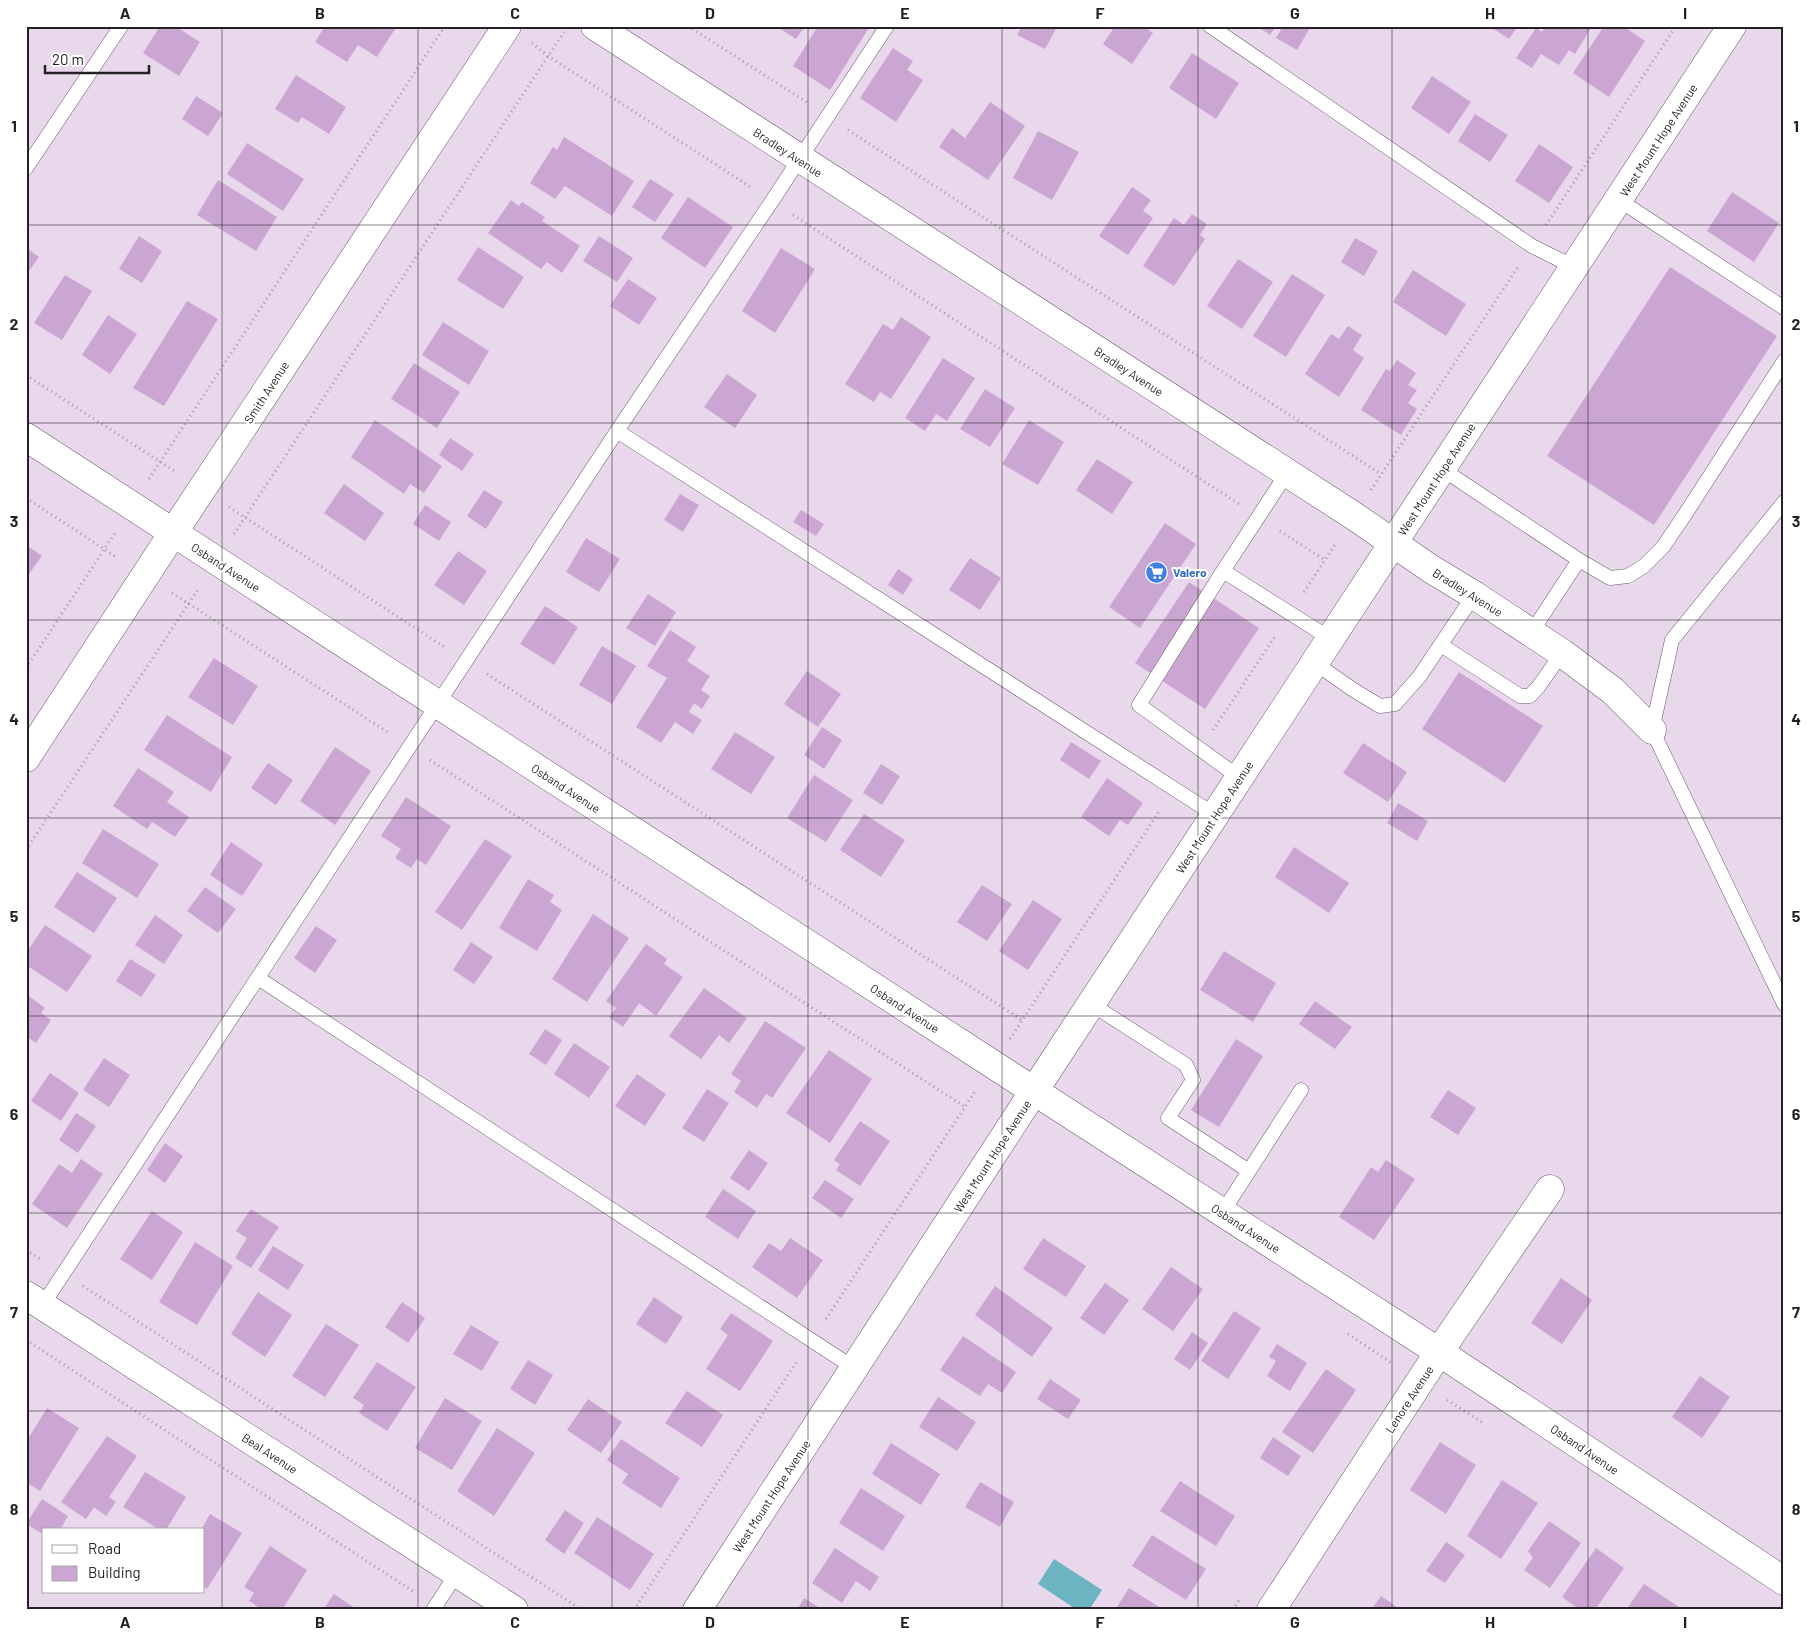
<svg xmlns="http://www.w3.org/2000/svg" width="1810" height="1636" font-family="Barlow,sans-serif">
  <style>
    .water { fill: #6db4c2 }
    .building { fill: #cba6d2 }
    .lines { fill: none; stroke-linecap: round; stroke-linejoin: round }
    .lane-casing { stroke: #695a6c; stroke-width: 15 }
    .street-casing { stroke: #695a6c; stroke-width: 29 }
    .secondary-casing { stroke: #695a6c; stroke-width: 29 }
    .path { stroke: #a396a6; stroke-width: 3; stroke-dasharray: 1 4; stroke-linecap: butt }
    .lane { stroke: #fff; stroke-width: 14 }
    .street { stroke: #fff; stroke-width: 28 }
    .secondary { stroke: #fff; stroke-width: 28 }
    .grid { fill: none; stroke: #251f26; stroke-width: 1; stroke-opacity: 0.55 }
    .labels { text-anchor: middle; dominant-baseline: central; stroke-width: 4; stroke-linejoin: round; paint-order: stroke }
    .street-label { font-size: 12px; fill: #251f26; stroke: #fff }
    .shop-label { font-size: 12px; font-weight: bold; fill: #366cbe; stroke: #fff; text-anchor: start }
    .neatline { fill: none; stroke: #251f26; stroke-width: 2 }
    .grid-label { font-size: 16px; text-anchor: middle; font-weight: bold; fill: #251f26 }
  </style>
  <rect width="100%" height="100%" fill="#e9d8ec"/>
  <!-- water -->
  <path class="water" d="M 1054,1559 L 1102,1590 L 1089,1610 L 1077,1610 L 1038,1584 Z"/>
  <!-- building -->
  <path class="building" d="M 160,26 L 175,26 L 200,42 L 179,76 L 143,53 Z
    M 325,26 L 397,26 L 377,57 L 358,45 L 347,62 L 315,42 Z
    M 776,26 L 805,26 L 796,39 Z
    M 818,26 L 870,26 L 830,90 L 793,66 Z
    M 1022,26 L 1055,26 L 1057,27 L 1045,49 L 1017,35 Z
    M 1115,26 L 1143,26 L 1153,33 L 1132,64 L 1103,44 Z
    M 1257,26 L 1276,26 L 1270,35 Z
    M 1283,26 L 1311,26 L 1297,50 L 1276,38 Z
    M 1489,26 L 1518,26 L 1509,39 Z
    M 1546,26 L 1592,26 L 1575,54 L 1569,50 L 1559,65 L 1541,54 L 1532,68 L 1516,58 L 1536,28 L 1542,32 Z
    M 1604,26 L 1623,26 L 1645,41 L 1609,97 L 1573,73 Z
    M 893,48 L 913,61 L 907,70 L 923,80 L 896,122 L 860,98 Z
    M 1192,53 L 1239,83 L 1216,119 L 1169,88 Z
    M 296,75 L 346,107 L 329,134 L 302,117 L 298,123 L 275,109 Z
    M 1432,76 L 1471,102 L 1449,134 L 1411,108 Z
    M 196,96 L 223,113 L 208,136 L 182,119 Z
    M 990,102 L 1025,126 L 988,180 L 939,147 L 952,128 L 965,138 Z
    M 1475,114 L 1508,135 L 1490,162 L 1458,141 Z
    M 1038,131 L 1079,152 L 1052,200 L 1013,178 Z
    M 564,137 L 634,181 L 612,216 L 565,186 L 555,199 L 530,183 L 553,147 L 557,150 Z
    M 247,143 L 304,179 L 283,211 L 227,174 Z
    M 1539,144 L 1573,167 L 1549,203 L 1515,181 Z
    M 650,179 L 674,194 L 655,222 L 632,207 Z
    M 218,180 L 277,217 L 256,251 L 197,215 Z
    M 1132,187 L 1151,200 L 1143,211 L 1153,218 L 1128,255 L 1099,236 Z
    M 1732,192 L 1779,223 L 1754,262 L 1707,231 Z
    M 688,197 L 733,227 L 705,268 L 661,238 Z
    M 511,200 L 519,206 L 522,202 L 545,217 L 542,221 L 580,246 L 562,273 L 547,262 L 541,269 L 488,233 Z
    M 1192,214 L 1207,224 L 1200,235 L 1205,239 L 1174,286 L 1143,266 L 1174,218 L 1184,225 Z
    M 139,236 L 162,251 L 142,283 L 119,269 Z
    M 599,236 L 633,258 L 617,282 L 583,261 Z
    M 1355,238 L 1378,251 L 1364,276 L 1341,262 Z
    M 478,247 L 524,277 L 503,309 L 457,280 Z
    M 26,248 L 39,257 L 26,275 Z
    M 781,248 L 815,269 L 775,333 L 742,311 Z
    M 1238,259 L 1273,282 L 1242,329 L 1207,306 Z
    M 1670,267 L 1777,336 L 1654,525 L 1547,456 Z
    M 1413,270 L 1466,304 L 1446,336 L 1393,302 Z
    M 1292,274 L 1325,295 L 1286,357 L 1253,336 Z
    M 65,275 L 92,291 L 62,340 L 34,323 Z
    M 628,279 L 657,298 L 639,325 L 610,306 Z
    M 187,301 L 218,319 L 164,406 L 133,388 Z
    M 108,315 L 137,334 L 110,374 L 82,355 Z
    M 901,317 L 931,337 L 891,399 L 880,392 L 874,402 L 845,384 L 883,324 L 893,330 Z
    M 443,322 L 489,351 L 469,385 L 422,355 Z
    M 1348,326 L 1362,335 L 1353,350 L 1364,358 L 1339,397 L 1305,374 L 1331,334 L 1339,339 Z
    M 943,358 L 975,378 L 947,421 L 936,414 L 925,431 L 905,418 Z
    M 1397,360 L 1416,373 L 1408,385 L 1417,390 L 1408,403 L 1417,409 L 1401,435 L 1361,410 L 1386,369 L 1390,371 Z
    M 414,363 L 460,392 L 437,428 L 391,399 Z
    M 727,374 L 757,395 L 735,428 L 704,407 Z
    M 985,389 L 1015,408 L 990,447 L 960,429 Z
    M 375,420 L 442,466 L 424,493 L 410,484 L 404,494 L 351,457 Z
    M 1029,420 L 1064,442 L 1038,485 L 1002,464 Z
    M 450,438 L 474,454 L 462,471 L 439,455 Z
    M 1097,459 L 1133,482 L 1112,514 L 1076,490 Z
    M 344,484 L 384,513 L 365,541 L 324,513 Z
    M 484,490 L 503,502 L 486,529 L 467,516 Z
    M 680,494 L 699,505 L 683,532 L 664,520 Z
    M 425,505 L 451,522 L 439,541 L 413,524 Z
    M 801,510 L 824,524 L 816,536 L 793,522 Z
    M 1165,523 L 1196,544 L 1140,628 L 1109,607 Z
    M 586,538 L 620,559 L 599,592 L 566,572 Z
    M 26,545 L 42,556 L 26,578 Z
    M 458,551 L 487,571 L 464,605 L 434,585 Z
    M 970,558 L 1001,578 L 980,610 L 949,590 Z
    M 898,569 L 913,579 L 903,595 L 888,585 Z
    M 1189,582 L 1259,628 L 1205,709 L 1135,663 Z
    M 648,594 L 676,612 L 655,646 L 626,628 Z
    M 545,606 L 578,627 L 554,665 L 520,644 Z
    M 670,630 L 696,647 L 687,661 L 710,676 L 701,690 L 710,696 L 702,709 L 694,703 L 689,712 L 702,720 L 693,734 L 675,722 L 661,743 L 636,727 L 667,678 L 647,666 Z
    M 602,646 L 636,666 L 612,704 L 579,685 Z
    M 214,658 L 258,686 L 233,725 L 188,697 Z
    M 807,671 L 841,694 L 818,727 L 784,704 Z
    M 1459,672 L 1543,726 L 1505,783 L 1422,729 Z
    M 167,715 L 232,757 L 211,792 L 144,750 Z
    M 822,727 L 842,740 L 824,769 L 804,755 Z
    M 735,732 L 775,757 L 751,794 L 711,769 Z
    M 1071,742 L 1101,761 L 1089,779 L 1060,760 Z
    M 1363,743 L 1407,772 L 1388,802 L 1343,773 Z
    M 335,747 L 371,771 L 335,825 L 300,801 Z
    M 268,763 L 293,780 L 276,805 L 251,788 Z
    M 881,764 L 900,776 L 882,805 L 863,793 Z
    M 138,768 L 174,792 L 167,802 L 189,817 L 175,837 L 152,822 L 147,829 L 113,806 Z
    M 814,775 L 853,800 L 826,842 L 787,818 Z
    M 1107,778 L 1143,803 L 1128,825 L 1120,820 L 1109,836 L 1081,817 Z
    M 406,797 L 451,826 L 426,865 L 417,859 L 411,868 L 395,858 L 401,849 L 381,836 Z
    M 1398,803 L 1428,821 L 1417,841 L 1387,823 Z
    M 864,814 L 905,840 L 881,877 L 840,850 Z
    M 103,829 L 159,864 L 137,898 L 82,863 Z
    M 485,839 L 512,856 L 462,930 L 435,912 Z
    M 231,842 L 263,864 L 242,896 L 210,875 Z
    M 1294,847 L 1349,883 L 1329,913 L 1275,877 Z
    M 77,872 L 117,898 L 94,933 L 54,907 Z
    M 528,879 L 554,895 L 550,902 L 562,910 L 537,951 L 499,928 Z
    M 982,885 L 1012,904 L 987,941 L 957,922 Z
    M 205,887 L 236,909 L 218,933 L 187,911 Z
    M 1033,900 L 1062,919 L 1028,970 L 999,951 Z
    M 593,914 L 629,938 L 587,1002 L 552,979 Z
    M 155,915 L 183,935 L 164,964 L 135,945 Z
    M 45,925 L 92,956 L 67,992 L 26,965 L 26,953 Z
    M 316,926 L 337,940 L 315,973 L 294,958 Z
    M 471,942 L 493,957 L 474,984 L 453,970 Z
    M 646,944 L 667,959 L 664,964 L 683,977 L 656,1016 L 639,1003 L 623,1027 L 609,1017 L 616,1008 L 606,1001 Z
    M 1224,951 L 1276,983 L 1253,1022 L 1200,990 Z
    M 130,959 L 156,975 L 141,997 L 116,981 Z
    M 704,988 L 747,1018 L 729,1043 L 719,1035 L 701,1059 L 669,1036 Z
    M 26,994 L 45,1008 L 41,1013 L 51,1020 L 36,1043 L 26,1036 Z
    M 1315,1001 L 1352,1027 L 1335,1049 L 1299,1024 Z
    M 765,1021 L 806,1048 L 772,1098 L 766,1094 L 757,1108 L 734,1092 L 741,1081 L 731,1074 Z
    M 545,1029 L 562,1040 L 546,1065 L 529,1054 Z
    M 1236,1039 L 1263,1056 L 1219,1127 L 1191,1110 Z
    M 574,1043 L 610,1067 L 589,1098 L 554,1074 Z
    M 829,1050 L 872,1079 L 830,1143 L 786,1113 Z
    M 104,1058 L 130,1075 L 109,1107 L 83,1090 Z
    M 50,1073 L 79,1093 L 61,1121 L 31,1101 Z
    M 637,1074 L 666,1094 L 645,1126 L 615,1106 Z
    M 707,1089 L 729,1103 L 704,1142 L 682,1128 Z
    M 1448,1090 L 1476,1108 L 1458,1135 L 1430,1117 Z
    M 76,1113 L 96,1126 L 78,1153 L 59,1140 Z
    M 860,1121 L 890,1141 L 860,1186 L 836,1170 L 840,1164 L 834,1160 Z
    M 165,1143 L 183,1156 L 165,1183 L 147,1170 Z
    M 749,1150 L 768,1163 L 749,1191 L 730,1178 Z
    M 81,1159 L 103,1174 L 67,1228 L 32,1204 L 59,1164 L 72,1173 Z
    M 1386,1160 L 1415,1179 L 1374,1240 L 1339,1217 L 1371,1167 L 1378,1172 Z
    M 825,1180 L 854,1199 L 841,1218 L 812,1198 Z
    M 723,1189 L 756,1211 L 738,1239 L 705,1217 Z
    M 251,1209 L 279,1227 L 251,1268 L 235,1258 L 247,1238 L 236,1231 Z
    M 152,1211 L 183,1232 L 152,1280 L 120,1259 Z
    M 790,1238 L 823,1260 L 797,1298 L 752,1267 L 769,1243 L 781,1251 Z
    M 1043,1238 L 1086,1266 L 1066,1297 L 1023,1269 Z
    M 195,1242 L 233,1266 L 197,1325 L 159,1302 Z
    M 273,1246 L 304,1265 L 288,1290 L 258,1270 Z
    M 1171,1267 L 1203,1289 L 1173,1331 L 1142,1309 Z
    M 1561,1278 L 1592,1300 L 1562,1344 L 1531,1323 Z
    M 1105,1283 L 1129,1300 L 1104,1335 L 1080,1318 Z
    M 995,1286 L 1053,1328 L 1032,1357 L 975,1315 Z
    M 258,1292 L 292,1315 L 265,1357 L 231,1334 Z
    M 654,1297 L 683,1317 L 666,1344 L 636,1324 Z
    M 402,1302 L 425,1318 L 408,1343 L 385,1327 Z
    M 1234,1311 L 1261,1328 L 1228,1379 L 1201,1361 Z
    M 731,1313 L 773,1341 L 740,1391 L 706,1369 L 728,1335 L 720,1329 Z
    M 326,1324 L 359,1345 L 325,1397 L 292,1376 Z
    M 471,1325 L 499,1342 L 482,1371 L 453,1354 Z
    M 1192,1332 L 1208,1343 L 1190,1370 L 1174,1359 Z
    M 963,1336 L 1016,1372 L 1002,1393 L 988,1384 L 980,1396 L 940,1370 Z
    M 1277,1344 L 1307,1363 L 1290,1391 L 1267,1376 L 1276,1361 L 1269,1357 Z
    M 528,1360 L 553,1375 L 535,1405 L 510,1389 Z
    M 377,1362 L 416,1387 L 387,1431 L 359,1413 L 364,1405 L 353,1398 Z
    M 1326,1369 L 1356,1390 L 1313,1453 L 1282,1432 Z
    M 1700,1376 L 1730,1397 L 1702,1438 L 1672,1417 Z
    M 1050,1379 L 1081,1400 L 1068,1419 L 1037,1399 Z
    M 687,1391 L 723,1415 L 702,1447 L 665,1423 Z
    M 938,1397 L 976,1422 L 957,1451 L 919,1427 Z
    M 445,1398 L 482,1421 L 452,1470 L 415,1448 Z
    M 588,1399 L 622,1422 L 601,1453 L 567,1430 Z
    M 47,1408 L 79,1428 L 40,1491 L 26,1482 L 26,1442 Z
    M 497,1428 L 535,1453 L 494,1516 L 457,1491 Z
    M 107,1436 L 137,1456 L 109,1497 L 116,1502 L 106,1516 L 94,1507 L 86,1519 L 61,1502 Z
    M 1273,1437 L 1301,1456 L 1288,1476 L 1260,1458 Z
    M 621,1439 L 680,1478 L 661,1508 L 622,1483 L 628,1474 L 607,1460 Z
    M 1440,1442 L 1476,1465 L 1446,1514 L 1410,1490 Z
    M 891,1443 L 940,1474 L 921,1505 L 872,1474 Z
    M 145,1472 L 186,1497 L 166,1530 L 160,1530 L 123,1507 Z
    M 1502,1480 L 1538,1503 L 1501,1559 L 1467,1536 Z
    M 1180,1481 L 1235,1516 L 1216,1546 L 1160,1511 Z
    M 980,1482 L 1014,1502 L 1000,1527 L 965,1507 Z
    M 861,1488 L 905,1516 L 883,1551 L 839,1523 Z
    M 42,1499 L 68,1516 L 60,1530 L 44,1530 L 44,1535 L 26,1524 Z
    M 565,1510 L 584,1523 L 564,1554 L 545,1540 Z
    M 210,1514 L 242,1533 L 207,1589 L 204,1587 L 204,1530 L 201,1530 Z
    M 597,1517 L 654,1554 L 630,1590 L 574,1553 Z
    M 1549,1521 L 1581,1543 L 1550,1588 L 1524,1570 L 1533,1558 L 1528,1551 Z
    M 1152,1535 L 1206,1569 L 1186,1600 L 1132,1566 Z
    M 1446,1542 L 1465,1555 L 1445,1583 L 1426,1571 Z
    M 270,1546 L 307,1570 L 282,1610 L 263,1610 L 249,1601 L 254,1593 L 244,1587 Z
    M 835,1548 L 879,1577 L 870,1591 L 856,1581 L 842,1603 L 812,1583 Z
    M 1596,1548 L 1624,1568 L 1595,1610 L 1580,1610 L 1562,1597 Z
    M 1644,1584 L 1679,1607 L 1677,1610 L 1626,1610 Z
    M 1129,1588 L 1164,1610 L 1115,1610 Z
    M 334,1594 L 358,1610 L 323,1610 Z
    M 1381,1596 L 1401,1610 L 1371,1610 Z
    M 804,1598 L 823,1610 L 797,1610 Z"/>
  <g class="lines">
    <defs>
      <path id="lane" d="M 1210,26 L 1532,246 L 1574,267
        M 26,168 L 121,26
        M 1619,200 L 1784,308
        M 617,431 L 1215,815
        M 1442,469 L 1579,560 L 1531,633
        M 1287,473 L 1223,571 L 1331,639
        M 1784,502 L 1672,640 L 1652,730 L 1784,1004
        M 1579,560 L 1610,578 L 1628,576 L 1644,566 L 1663,547 L 1686,513 L 1784,361
        M 1223,571 L 1139,705 L 1240,778
        M 1441,645 L 1520,696 L 1530,696 L 1539,686 L 1562,653
        M 1315,663 L 1352,689 L 1380,706 L 1395,704 L 1419,677 L 1474,595
        M 258,978 L 854,1368
        M 1091,1004 L 1186,1065 L 1193,1080 L 1168,1118 L 1249,1171 L 1222,1213
        M 1249,1171 L 1301,1090
        M 42,1306 L 617,431 L 772,201 L 887,26
        M 433,1610 L 457,1573"/>
      <path id="street" d="M 595,26 L 1354,516 L 1431,569 L 1474,595 L 1562,653 L 1613,691 L 1652,730
        M 26,437 L 1034,1091 L 1439,1352 L 1784,1581
        M 26,758 L 173,533 L 507,26
        M 26,1295 L 514,1610
        M 1271,1610 L 1439,1352 L 1550,1189"/>
      <path id="secondary" d="M 697,1610 L 1034,1091 L 1732,26"/>
    </defs>
    <!-- lane casing -->
    <use href="#lane" class="lane-casing"/>
    <!-- street casing -->
    <use href="#street" class="street-casing"/>
    <!-- secondary casing -->
    <use href="#secondary" class="secondary-casing"/>
    <!-- path -->
    <path class="path" d="M 688,26 L 808,103
      M 532,43 L 548,56 L 752,188
      M 848,130 L 1381,474
      M 793,215 L 1239,504
      M 1546,225 L 1676,26
      M 26,375 L 176,472
      M 149,479 L 445,26
      M 1371,490 L 1518,267
      M 26,498 L 118,558
      M 229,507 L 446,648
      M 1280,531 L 1325,560
      M 234,534 L 564,32
      M 1304,592 L 1336,543
      M 172,593 L 389,733
      M 26,668 L 115,533
      M 487,674 L 1022,1020
      M 1213,730 L 1276,635
      M 430,760 L 965,1107
      M 26,850 L 199,588
      M 1010,1039 L 1160,810
      M 26,1250 L 42,1260
      M 83,1286 L 582,1610
      M 826,1319 L 976,1090
      M 1348,1334 L 1393,1364
      M 26,1340 L 416,1593
      M 1447,1400 L 1485,1424
      M 634,1610 L 797,1361
      M 1233,1610 L 1239,1600"/>
    <!-- lane -->
    <use href="#lane" class="lane"/>
    <!-- street -->
    <use href="#street" class="street"/>
    <!-- secondary -->
    <use href="#secondary" class="secondary"/>
  </g>
  <!-- grid -->
  <path class="grid" d="M 222,26 L 222,1610M 418,26 L 418,1610M 612,26 L 612,1610M 808,26 L 808,1610M 1002,26 L 1002,1610M 1198,26 L 1198,1610M 1392,26 L 1392,1610M 1588,26 L 1588,1610M 26,225 L 1784,225M 26,423 L 1784,423M 26,620 L 1784,620M 26,818 L 1784,818M 26,1016 L 1784,1016M 26,1213 L 1784,1213M 26,1411 L 1784,1411"/>
  <!-- icons -->
  <defs>
    <symbol id="supermarket-disc" viewBox="-11 -11 22 22"><circle r="9.5" fill="#3f7fe0" stroke="#fff"/><path d="M-6-5.5h2.5l.6 2H6L4.5 2H-2.5L-4.4-4H-6ZM-1.5 3.2a1.3 1.3 0 1 0 .1 0ZM3 3.2a1.3 1.3 0 1 0 .1 0Z" fill="#fff"/></symbol>
  </defs>
  <g fill-rule="evenodd">
    <use href="#supermarket-disc" x="1144" y="560" width="25" height="25"/>
  </g>
  <g class="labels">
    <!-- street labels -->
    <g class="street-label">
      <text transform="translate(1658 140) rotate(-57)">West Mount Hope Avenue</text>
      <text transform="translate(788 152) rotate(33)">Bradley Avenue</text>
      <text transform="translate(1129 371) rotate(33)">Bradley Avenue</text>
      <text transform="translate(266 392) rotate(-57)">Smith Avenue</text>
      <text transform="translate(1436 479) rotate(-57)">West Mount Hope Avenue</text>
      <text transform="translate(226 567) rotate(33)">Osband Avenue</text>
      <text transform="translate(1468 592) rotate(32)">Bradley Avenue</text>
      <text transform="translate(566 788) rotate(33)">Osband Avenue</text>
      <text transform="translate(1214 817) rotate(-57)">West Mount Hope Avenue</text>
      <text transform="translate(905 1008) rotate(33)">Osband Avenue</text>
      <text transform="translate(992 1156) rotate(-57)">West Mount Hope Avenue</text>
      <text transform="translate(1246 1228) rotate(33)">Osband Avenue</text>
      <text transform="translate(1409 1399) rotate(-57)">Lenore Avenue</text>
      <text transform="translate(1585 1449) rotate(34)">Osband Avenue</text>
      <text transform="translate(270 1453) rotate(33)">Beal Avenue</text>
      <text transform="translate(771 1496) rotate(-57)">West Mount Hope Avenue</text>
    </g>
    <!-- shop labels -->
    <g class="shop-label">
      <text x="1173" y="572">Valero</text>
    </g>
  </g>
  <!-- border -->
  <rect width="1810" height="1636" fill="none" stroke="#ffffff" stroke-width="55"/>
  <!-- legend -->
  <rect x="42" y="1528" width="162" height="65" fill="#ffffff" stroke="#a8a5a8"/>
  <rect x="52" y="1545" width="25" height="8" fill="#ffffff" stroke="#a8a5a8"/>
  <text x="88" y="1554" font-size="15" fill="#251f26">Road</text>
  <rect x="52" y="1566" width="25" height="15" fill="#cba6d2" stroke="#a8a5a8"/>
  <text x="88" y="1578" font-size="15" fill="#251f26">Building</text>
  <!-- scale -->
  <path d="M45 65v8h104v-8" fill="none" stroke="#251f26" stroke-width="2.5"/>
  <text x="52" y="65" font-size="15" fill="#251f26" stroke="#ffffff" stroke-width="4" paint-order="stroke">20 m</text>
  <rect x="28" y="28" width="1754" height="1580" class="neatline"/>
  <g class="grid-label">
    <text x="125" y="19">A</text>
    <text x="320" y="19">B</text>
    <text x="515" y="19">C</text>
    <text x="710" y="19">D</text>
    <text x="905" y="19">E</text>
    <text x="1100" y="19">F</text>
    <text x="1295" y="19">G</text>
    <text x="1490" y="19">H</text>
    <text x="1685" y="19">I</text>
    <text x="14" y="132">1</text>
    <text x="1796" y="132">1</text>
    <text x="14" y="330">2</text>
    <text x="1796" y="330">2</text>
    <text x="14" y="527">3</text>
    <text x="1796" y="527">3</text>
    <text x="14" y="725">4</text>
    <text x="1796" y="725">4</text>
    <text x="14" y="922">5</text>
    <text x="1796" y="922">5</text>
    <text x="14" y="1120">6</text>
    <text x="1796" y="1120">6</text>
    <text x="14" y="1318">7</text>
    <text x="1796" y="1318">7</text>
    <text x="14" y="1515">8</text>
    <text x="1796" y="1515">8</text>
    <text x="125" y="1628">A</text>
    <text x="320" y="1628">B</text>
    <text x="515" y="1628">C</text>
    <text x="710" y="1628">D</text>
    <text x="905" y="1628">E</text>
    <text x="1100" y="1628">F</text>
    <text x="1295" y="1628">G</text>
    <text x="1490" y="1628">H</text>
    <text x="1685" y="1628">I</text>
  </g>
</svg>
